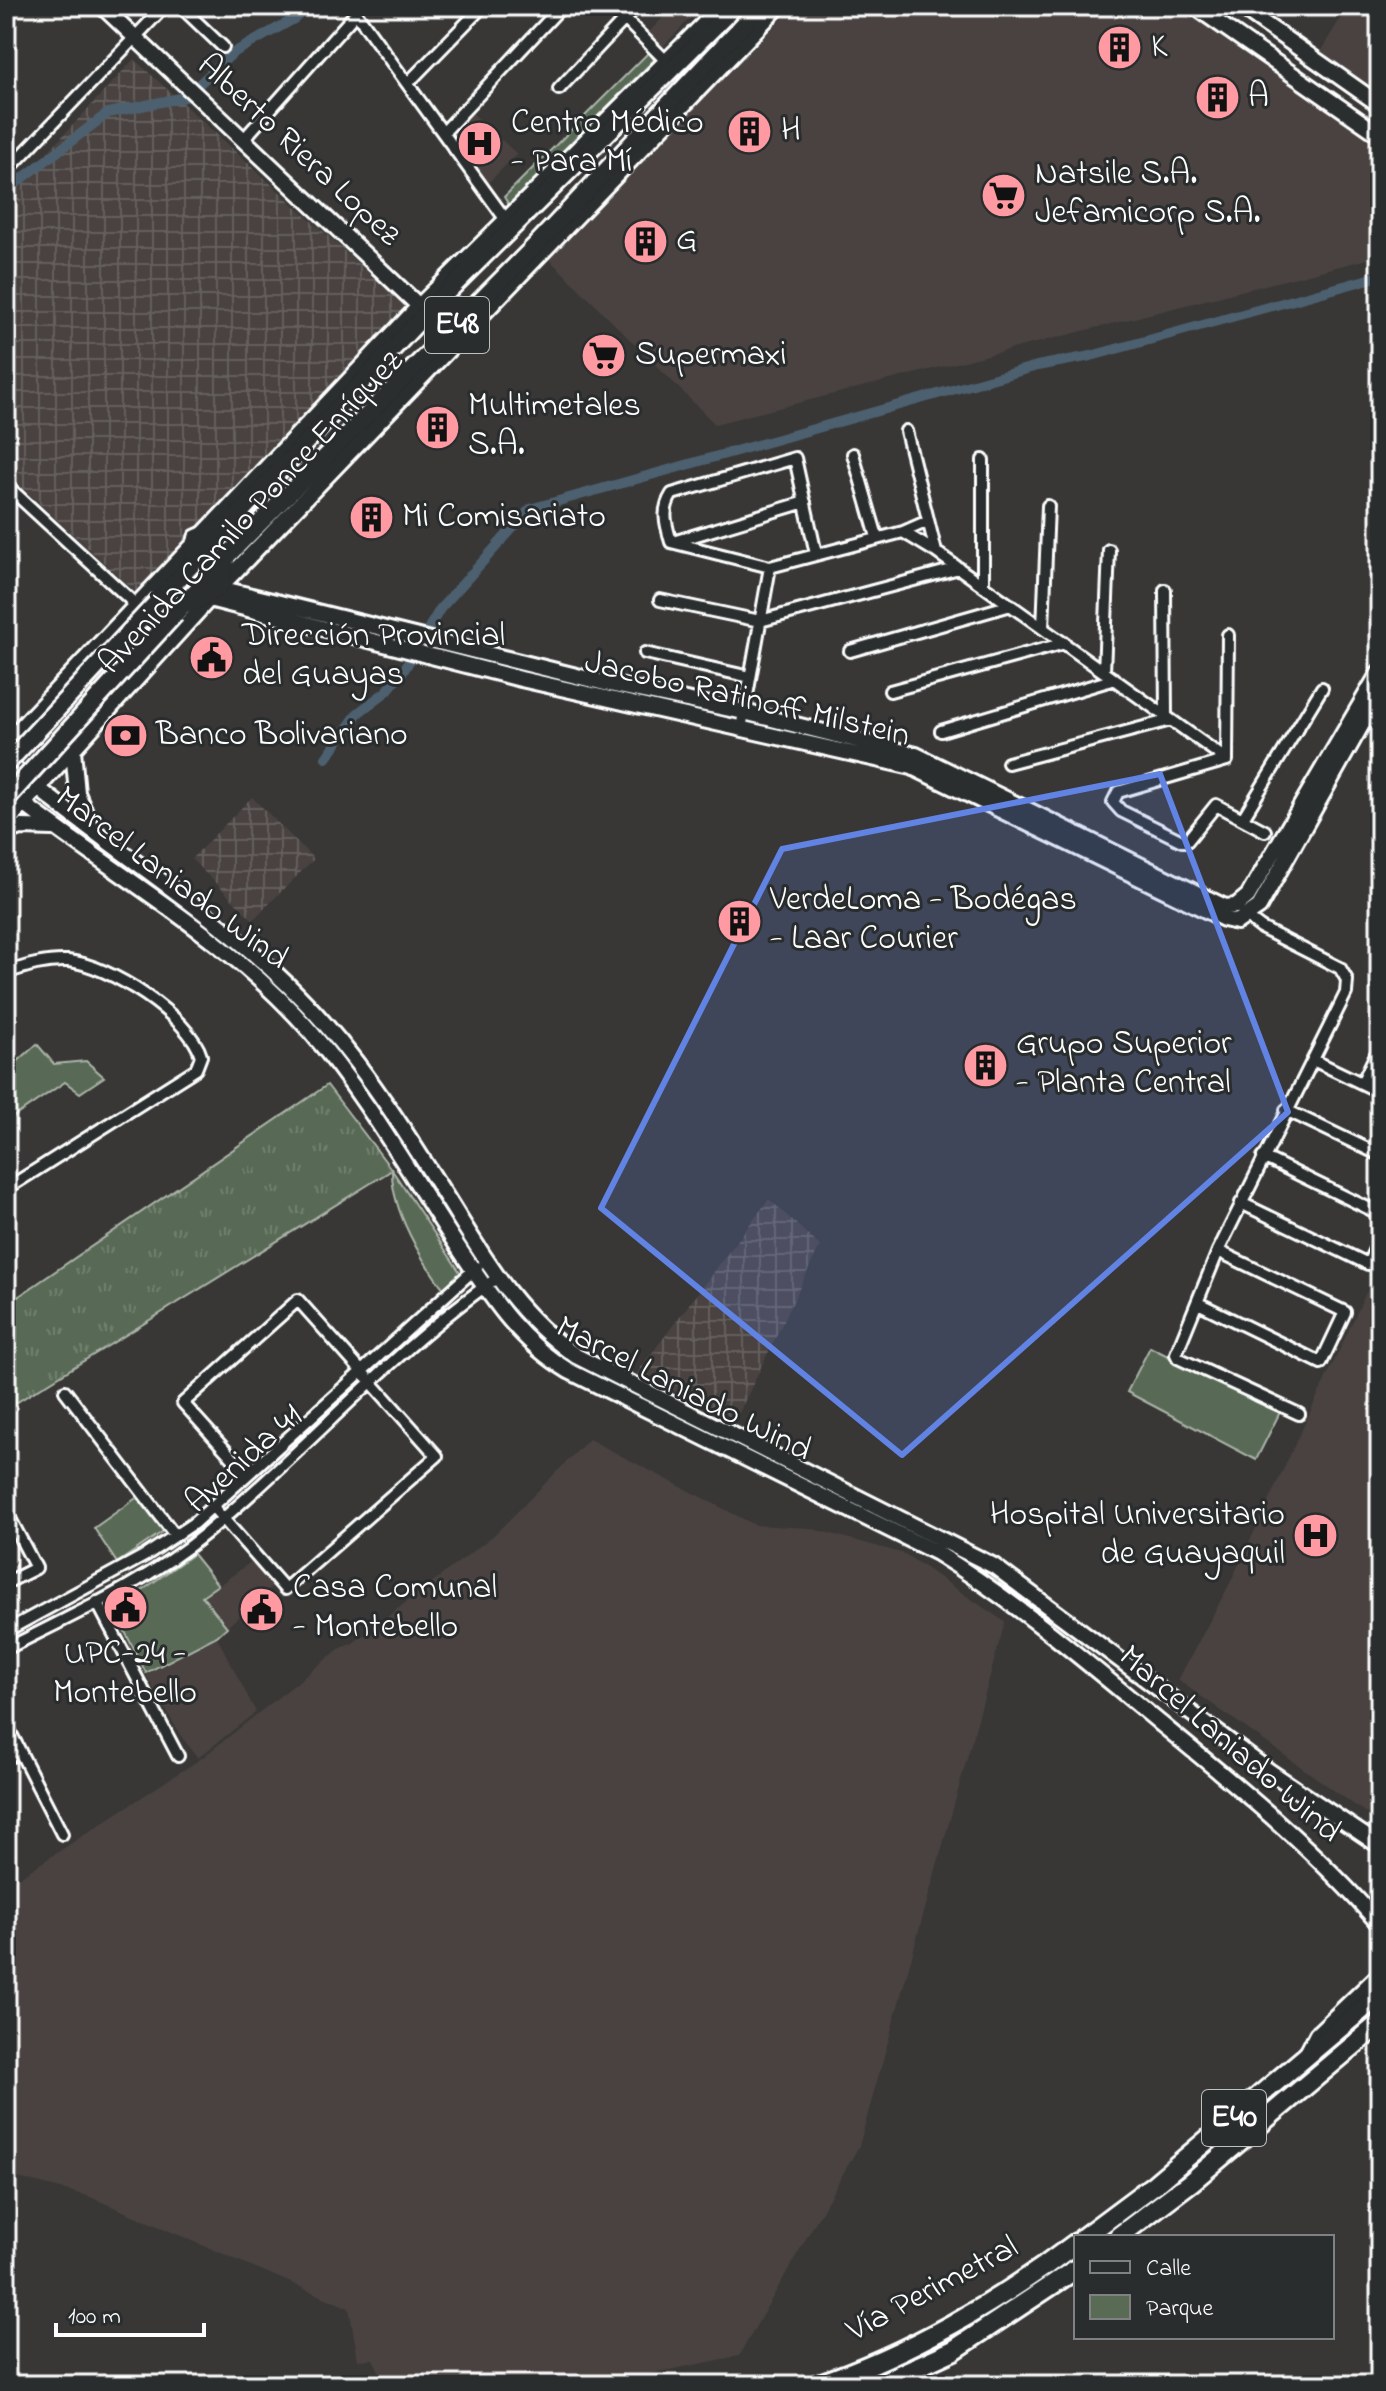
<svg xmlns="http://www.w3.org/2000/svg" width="1386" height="2391" font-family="'Indie Flower',sans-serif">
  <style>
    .built { fill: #484240 }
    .industrial { fill: url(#industrial-grid) }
    .grass { fill: url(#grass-tufts); stroke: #acb5aa; stroke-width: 2 }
    .park { fill: #596b55; stroke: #acb5aa; stroke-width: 2 }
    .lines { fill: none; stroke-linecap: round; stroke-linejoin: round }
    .canal { stroke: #4d6170; stroke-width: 10 }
    .street-casing { stroke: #fff; stroke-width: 16 }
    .secondary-casing { stroke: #fff; stroke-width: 20 }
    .primary-casing { stroke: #fff; stroke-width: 22 }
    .highway-casing { stroke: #fff; stroke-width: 24 }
    .street { stroke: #2a2d2e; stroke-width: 10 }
    .secondary { stroke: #2a2d2e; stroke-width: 14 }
    .primary { stroke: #2a2d2e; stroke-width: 16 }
    .highway { stroke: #2a2d2e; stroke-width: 18 }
    .primary-bridge-casing { stroke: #fff; stroke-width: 22; stroke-linecap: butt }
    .primary-bridge { stroke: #2a2d2e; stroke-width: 16 }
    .marked { fill: #6183e4; fill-opacity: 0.2; stroke: #6183e4; stroke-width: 6; stroke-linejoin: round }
    .labels { text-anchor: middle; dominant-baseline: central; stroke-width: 6; stroke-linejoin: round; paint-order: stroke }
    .shield { fill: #2a2d2e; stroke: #bfc0c0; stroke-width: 2 }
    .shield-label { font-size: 32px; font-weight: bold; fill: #fff }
    .poi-label { font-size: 34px; fill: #fff; stroke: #2a2d2e; text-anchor: start }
    .street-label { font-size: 34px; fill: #fff; stroke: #2a2d2e }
  </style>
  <defs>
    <pattern id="industrial-grid" width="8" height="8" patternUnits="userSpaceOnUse" patternTransform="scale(2)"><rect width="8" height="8" fill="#484240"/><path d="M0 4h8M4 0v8" fill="none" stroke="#635e5d"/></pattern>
    <pattern id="grass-tufts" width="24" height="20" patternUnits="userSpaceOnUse" patternTransform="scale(2)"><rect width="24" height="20" fill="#596b55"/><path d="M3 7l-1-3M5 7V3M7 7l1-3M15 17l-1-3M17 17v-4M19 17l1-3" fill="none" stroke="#72816e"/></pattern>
  </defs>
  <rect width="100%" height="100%" fill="#383736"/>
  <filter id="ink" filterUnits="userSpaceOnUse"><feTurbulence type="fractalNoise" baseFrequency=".0125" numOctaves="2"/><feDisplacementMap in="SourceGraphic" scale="16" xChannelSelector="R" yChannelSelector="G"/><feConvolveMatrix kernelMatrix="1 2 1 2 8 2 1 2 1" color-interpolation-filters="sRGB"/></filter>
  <g filter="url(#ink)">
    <!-- built -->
    <path class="built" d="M 674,6 L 702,6 L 662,48 L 648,33 Z
      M 795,6 L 1181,6 L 1380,145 L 1380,256 L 715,424 L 546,256 Z
      M 1348,6 L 1380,6 L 1378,92 L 1320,52 Z
      M 468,109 L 517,154 L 485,186 L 447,134 Z
      M 1380,1263 L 1380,1823 L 1178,1680 L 1230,1583 Z
      M 589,1439 L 755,1525 L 810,1528 L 905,1554 L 1005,1622 L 859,2146 L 739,2356 L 593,2385 L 386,2385 L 373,2359 L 358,2360 L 349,2308 L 88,2196 L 6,2175 L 6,1886 L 203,1757 L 339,1649 L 353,1643 L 494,1535 Z
      M 252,1561 L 273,1586 L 228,1626 L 204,1596 Z
      M 217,1637 L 256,1712 L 198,1758 L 180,1735 L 146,1675 Z"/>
    <!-- industrial -->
    <path class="industrial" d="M 134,59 L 408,309 L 138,594 L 6,473 L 6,197 Z
      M 252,797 L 314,859 L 253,920 L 191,859 Z
      M 769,1199 L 820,1246 L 736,1419 L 636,1374 Z"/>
    <!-- grass -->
    <path class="grass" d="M 327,1085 L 392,1170 L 6,1409 L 6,1305 Z"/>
    <!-- park -->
    <path class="park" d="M 650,51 L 654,60 L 509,205 L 504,197 Z
      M 37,1044 L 54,1064 L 86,1061 L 104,1077 L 80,1093 L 65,1082 L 6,1122 L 6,1072 Z
      M 392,1170 L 464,1278 L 448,1294 C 422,1263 391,1209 392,1170 Z
      M 1150,1347 L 1280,1412 L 1256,1460 L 1127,1392 Z
      M 139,1496 L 165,1530 L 117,1563 L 94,1528 Z
      M 193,1554 L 218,1585 L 202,1596 L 227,1627 L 217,1636 L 146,1673 L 120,1622 L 136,1611 L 130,1599 Z"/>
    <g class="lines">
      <!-- canal -->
      <path class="canal" d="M 198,85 L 233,53 L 294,19 L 308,6
        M 6,191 L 108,113 L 185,97
        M 326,758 L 358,713 L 387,691 L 404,670 L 440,609 L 530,509 L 1037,366 L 1091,356 L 1380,276"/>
      <defs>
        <path id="street" d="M 180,6 L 223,47
          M 612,6 L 670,65
          M 408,83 L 483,6
          M 559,89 L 637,6
          M 443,133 L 562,6
          M 243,140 L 356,13 L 506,220
          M 6,172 L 165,6
          M 906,431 L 936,552
          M 853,454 L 877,537
          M 983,460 L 983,585
          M 6,485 L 135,604
          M 903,532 L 936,552 L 1227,760
          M 673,542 L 805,502
          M 816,554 L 795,458 L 672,494 C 661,511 666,524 671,542 L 770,567 L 903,532 L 928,521
          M 1165,590 L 1166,716
          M 660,600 L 760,621 L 959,568
          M 1043,628 L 1048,506
          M 850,651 L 1011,605
          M 645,653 L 750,677
          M 1104,672 L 1109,550
          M 890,691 L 1065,643
          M 741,729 L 770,567
          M 941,731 L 1115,679
          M 1227,760 L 1118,792 L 1113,802 L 1121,811 L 1182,841 L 1187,841 L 1216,805 L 1265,831
          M 1227,760 L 1228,635
          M 1008,763 L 1171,720
          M 1243,818 L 1322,688
          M 1248,918 L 1261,928 L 1340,968 L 1347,980 L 1346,993 L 1218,1251 L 1176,1354 L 1178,1358 L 1299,1414
          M 6,973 C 26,966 46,960 68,961 C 108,964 190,1017 201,1056 L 196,1069 L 6,1189
          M 1313,1060 L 1380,1092
          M 1362,1083 L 1380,1046
          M 1286,1110 L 1380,1155
          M 1263,1157 L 1380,1214
          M 1241,1203 L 1368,1264 L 1380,1238
          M 1198,1303 L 1321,1363 L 1345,1312 L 1218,1251
          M 65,1391 L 175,1535
          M 212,1506 L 285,1589 L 437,1456 L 298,1300 L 183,1403 L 247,1474
          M 6,1511 L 36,1568 L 6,1583
          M 97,1602 L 178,1756
          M 6,1631 L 146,1555 L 194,1523 L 477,1267
          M 6,1649 C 73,1615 147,1582 205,1534 C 305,1452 391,1351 497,1278
          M 6,1724 L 62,1834
          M 6,1759 L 20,1751"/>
        <path id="secondary" d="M 102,6 L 419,306
          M 1194,6 L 1380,135
          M 1239,6 L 1380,105
          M 219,588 L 609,684 L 744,712 L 916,755 L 1225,907 L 1236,906 L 1248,896 L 1380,671
          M 209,599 L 521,679 L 912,767 L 1224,919 L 1237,922 L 1259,907 L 1380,692
          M 6,743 L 419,306 L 722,6
          M 73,750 L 77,793 L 91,826
          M 6,761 C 109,852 234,919 325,1024 C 372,1078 409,1137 447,1198 C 485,1259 515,1314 576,1356 L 994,1566 L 1269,1771 L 1380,1846
          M 6,790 C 107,871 225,933 310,1031 C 365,1095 408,1171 454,1241 C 488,1292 516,1340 569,1371 L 937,1553 C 1016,1602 1088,1663 1160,1723 C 1237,1786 1315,1849 1380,1925
          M 6,823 L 219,588 L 779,6
          M 6,831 L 22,827 L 53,828
          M 1304,2059 L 1317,2034 L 1380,1974"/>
        <path id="primary" d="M 192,563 L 197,538 L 222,527
          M 159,600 L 426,313 L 735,6
          M 191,604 L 219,588 L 226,560
          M 175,614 L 228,555 L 534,247 L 761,6"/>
        <path id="highway" d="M 1084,2237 L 1155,2184 L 1380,1994
          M 1118,2237 L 1191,2182 L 1380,2023
          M 816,2385 C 907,2355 1000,2301 1076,2243
          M 877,2385 L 954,2350 L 1076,2269"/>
      </defs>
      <!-- street casing -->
      <use href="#street" class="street-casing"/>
      <!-- secondary casing -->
      <use href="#secondary" class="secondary-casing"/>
      <!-- primary casing -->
      <use href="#primary" class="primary-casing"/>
      <!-- highway casing -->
      <use href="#highway" class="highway-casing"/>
      <!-- street -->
      <use href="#street" class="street"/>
      <!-- secondary -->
      <use href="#secondary" class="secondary"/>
      <!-- primary -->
      <use href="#primary" class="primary"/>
      <!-- highway -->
      <use href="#highway" class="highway"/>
      <defs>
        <path id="primary-bridge" d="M 6,764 L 159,600
          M 6,799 L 175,614"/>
      </defs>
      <!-- primary-bridge casing -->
      <use href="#primary-bridge" class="primary-bridge-casing"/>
      <!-- primary-bridge -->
      <use href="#primary-bridge" class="primary-bridge"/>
    </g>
  </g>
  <!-- marked area -->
  <path class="marked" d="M 1160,774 L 1288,1112 L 902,1455 L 601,1208 L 782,849 Z"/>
  <!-- icons -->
  <defs>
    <symbol id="building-disc" viewBox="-11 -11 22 22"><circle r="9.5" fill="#ff9aa2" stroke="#2a2d2e"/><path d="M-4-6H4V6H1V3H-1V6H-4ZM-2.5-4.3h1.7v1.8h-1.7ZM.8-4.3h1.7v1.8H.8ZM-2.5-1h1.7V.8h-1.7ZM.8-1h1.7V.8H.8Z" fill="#111"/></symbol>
    <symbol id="hospital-disc" viewBox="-11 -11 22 22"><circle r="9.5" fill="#ff9aa2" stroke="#2a2d2e"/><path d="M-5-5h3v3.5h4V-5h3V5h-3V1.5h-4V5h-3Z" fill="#111"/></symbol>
    <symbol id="supermarket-disc" viewBox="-11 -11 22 22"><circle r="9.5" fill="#ff9aa2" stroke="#2a2d2e"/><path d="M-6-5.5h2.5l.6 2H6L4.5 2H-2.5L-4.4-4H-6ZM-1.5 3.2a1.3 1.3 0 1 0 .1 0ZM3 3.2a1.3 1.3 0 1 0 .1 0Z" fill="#111"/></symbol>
    <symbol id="civic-disc" viewBox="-11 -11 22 22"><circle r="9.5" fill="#ff9aa2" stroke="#2a2d2e"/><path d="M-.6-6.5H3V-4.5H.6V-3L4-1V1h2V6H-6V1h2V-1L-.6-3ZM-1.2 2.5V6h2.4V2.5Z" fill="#111"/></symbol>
    <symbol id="bank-disc" viewBox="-11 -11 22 22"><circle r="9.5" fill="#ff9aa2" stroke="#2a2d2e"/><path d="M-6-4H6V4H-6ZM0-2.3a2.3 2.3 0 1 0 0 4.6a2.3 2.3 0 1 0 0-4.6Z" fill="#111"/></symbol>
  </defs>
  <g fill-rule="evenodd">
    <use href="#building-disc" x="1094" y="22" width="51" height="51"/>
    <use href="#building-disc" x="1192" y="72" width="51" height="51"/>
    <use href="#building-disc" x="724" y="106" width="51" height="51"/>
    <use href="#hospital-disc" x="454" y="118" width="51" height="51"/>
    <use href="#supermarket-disc" x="978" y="170" width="51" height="51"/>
    <use href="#building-disc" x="620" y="216" width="51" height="51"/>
    <use href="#supermarket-disc" x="578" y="330" width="51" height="51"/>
    <use href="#building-disc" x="412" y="402" width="51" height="51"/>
    <use href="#building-disc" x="346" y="492" width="51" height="51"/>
    <use href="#civic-disc" x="186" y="632" width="51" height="51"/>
    <use href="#bank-disc" x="100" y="710" width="51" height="51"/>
    <use href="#building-disc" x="714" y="896" width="51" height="51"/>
    <use href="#building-disc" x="960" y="1040" width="51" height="51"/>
    <use href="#hospital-disc" x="1290" y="1510" width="51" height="51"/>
    <use href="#civic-disc" x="100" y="1582" width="51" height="51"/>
    <use href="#civic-disc" x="236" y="1584" width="51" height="51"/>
  </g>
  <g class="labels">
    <!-- shield labels -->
    <g class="shield">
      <rect x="425" y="297" width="64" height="56" rx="6"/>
      <rect x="1202" y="2090" width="64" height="56" rx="6"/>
    </g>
    <g class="shield-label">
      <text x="457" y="325">E48</text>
      <text x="1234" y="2118">E40</text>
    </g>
    <!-- poi labels -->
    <g class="poi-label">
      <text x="1151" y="48">K</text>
      <text x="1248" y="98">A</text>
      <text x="511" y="124">Centro Médico<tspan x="511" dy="39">- Para Mí</tspan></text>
      <text x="781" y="132">H</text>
      <text x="1035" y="175">Natsile S.A.<tspan x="1035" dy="39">Jefamicorp S.A.</tspan></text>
      <text x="676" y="241">G</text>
      <text x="635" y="356">Supermaxi</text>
      <text x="468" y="407">Multimetales<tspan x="468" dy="39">S.A.</tspan></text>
      <text x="402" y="518">Mi Comisariato</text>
      <text x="242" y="637">Dirección Provincial<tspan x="242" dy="39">del Guayas</tspan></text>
      <text x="156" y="736">Banco Bolivariano</text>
      <text x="770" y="901">VerdeLoma - Bodégas<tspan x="770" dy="39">- Laar Courier</tspan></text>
      <text x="1016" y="1045">Grupo Superior<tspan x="1016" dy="39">- Planta Central</tspan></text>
      <text x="1285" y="1516" text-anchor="end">Hospital Universitario<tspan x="1285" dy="39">de Guayaquil</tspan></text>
      <text x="293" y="1589">Casa Comunal<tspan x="293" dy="39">- Montebello</tspan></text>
      <text x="125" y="1655" text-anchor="middle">UPC-24 -<tspan x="125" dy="39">Montebello</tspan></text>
    </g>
    <!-- street labels -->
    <g class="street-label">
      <text transform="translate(298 151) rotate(43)">Alberto Riera Lopez</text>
      <text transform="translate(252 513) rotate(-47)">Avenida Camilo Ponce Enríquez</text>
      <text transform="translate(747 700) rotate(13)">Jacobo Ratinoff Milstein</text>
      <text transform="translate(171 879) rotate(37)">Marcel Laniado Wind</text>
      <text transform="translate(683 1390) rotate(27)">Marcel Laniado Wind</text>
      <text transform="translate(245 1460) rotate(-42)">Avenida 41</text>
      <text transform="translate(1229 1745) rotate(41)">Marcel Laniado Wind</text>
      <text transform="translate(933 2290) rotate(-28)">Vía Perimetral</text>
    </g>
  </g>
  <!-- margin -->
  <rect width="1386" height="2391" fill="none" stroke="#2a2d2e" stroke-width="32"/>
  <rect x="16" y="16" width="1354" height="2359" fill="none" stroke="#fff" stroke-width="3" filter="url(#ink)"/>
  <!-- legend -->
  <rect x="1074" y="2235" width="260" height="104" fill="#2a2d2e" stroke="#7f8182" stroke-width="2"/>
  <rect x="1090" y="2261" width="40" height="12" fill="#2a2d2e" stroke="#7f8182" stroke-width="2"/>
  <text x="1146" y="2275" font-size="24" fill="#ffffff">Calle</text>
  <rect x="1090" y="2295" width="40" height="24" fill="#596b55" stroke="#7f8182" stroke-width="2"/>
  <text x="1146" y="2315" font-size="24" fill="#ffffff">Parque</text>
  <!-- scale -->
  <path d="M56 2323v12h148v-12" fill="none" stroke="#ffffff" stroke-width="4"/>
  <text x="68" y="2323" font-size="24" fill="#ffffff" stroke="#2a2d2e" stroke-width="6" paint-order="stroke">100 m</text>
</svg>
